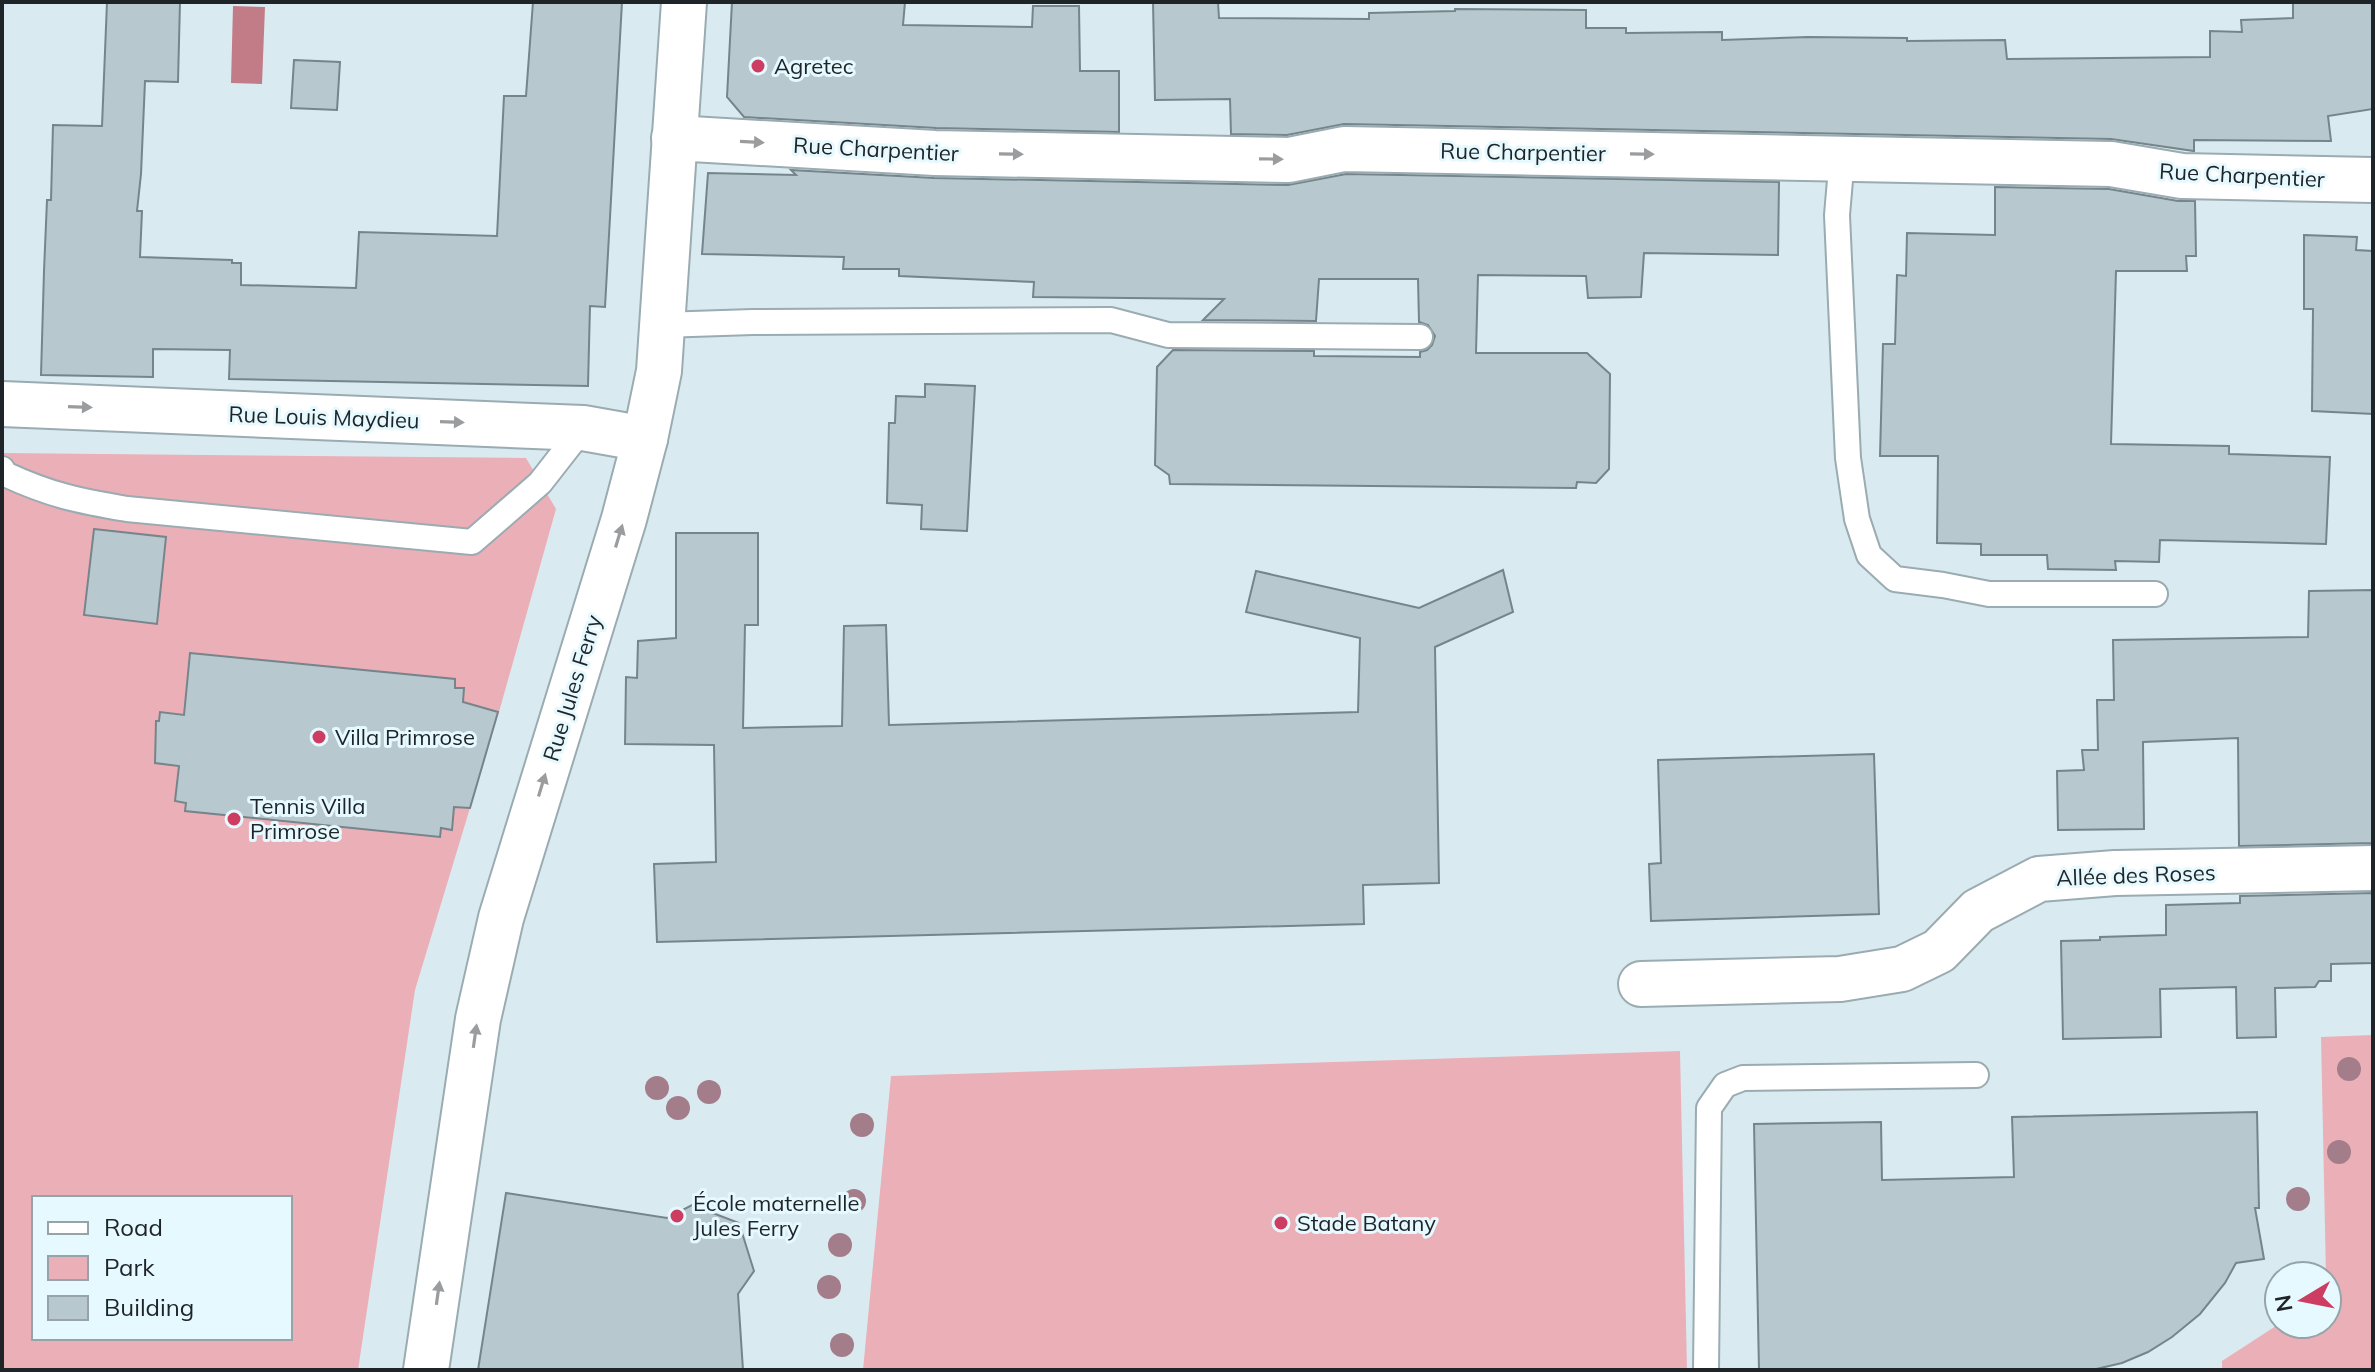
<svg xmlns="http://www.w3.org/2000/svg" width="2375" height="1372" font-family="Mulish,sans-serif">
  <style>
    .green { fill: #ebafb7; fill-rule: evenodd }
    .water { fill: #c27c87 }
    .building { fill: #b7c8ce; stroke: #75858b; stroke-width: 2 }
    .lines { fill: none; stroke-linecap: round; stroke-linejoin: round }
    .service-casing { stroke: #9aabb1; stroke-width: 28 }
    .minor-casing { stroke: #9aabb1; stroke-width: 48 }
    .tertiary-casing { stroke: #9aabb1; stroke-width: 48 }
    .service { stroke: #fff; stroke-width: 24 }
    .minor { stroke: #fff; stroke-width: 44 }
    .tertiary { stroke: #fff; stroke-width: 44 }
    .tree { fill: #a47d8b }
    .oneway { fill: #9a9c9e }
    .poi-dot { fill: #cd3d62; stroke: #e6f9ff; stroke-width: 3 }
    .labels { text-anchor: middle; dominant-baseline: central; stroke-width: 6; stroke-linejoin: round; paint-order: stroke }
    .poi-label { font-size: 22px; fill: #1e2427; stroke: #e6f9ff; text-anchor: start }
    .street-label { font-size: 22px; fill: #1e2427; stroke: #e6f9ff }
  </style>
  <rect width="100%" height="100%" fill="#d9ebf1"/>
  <!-- green -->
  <path class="green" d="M 2,453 L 526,458 L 556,509 L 499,712 L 415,990 L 358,1370 L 2,1370 ZM 34,1198 L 290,1198 L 290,1338 L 34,1338 Z
    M 2373,1035 L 2373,1370 L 2222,1370 L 2222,1361 L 2279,1324 L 2327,1324 L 2321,1037 Z
    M 1680,1051 L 1687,1370 L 863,1370 L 891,1076 Z"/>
  <!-- water -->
  <path class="water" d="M 233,6 L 265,7 L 262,84 L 231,83 Z"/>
  <!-- building -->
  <path class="building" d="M 107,2 L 180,2 L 178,82 L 145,81 L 141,174 L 137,211 L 142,211 L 140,257 L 232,260 L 232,263 L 241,263 L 241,285 L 356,288 L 359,232 L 497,236 L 504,96 L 526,96 L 533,2 L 622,2 L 605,307 L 590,306 L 588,386 L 229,379 L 230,350 L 153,349 L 153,377 L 41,375 L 44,271 L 47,200 L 51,200 L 53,125 L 102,126 Z
    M 732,2 L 905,2 L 903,25 L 1032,27 L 1033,6 L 1079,6 L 1080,71 L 1119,71 L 1119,132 L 936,128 L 744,117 L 727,97 Z
    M 1153,2 L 1218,2 L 1219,18 L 1369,19 L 1369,13 L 1455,11 L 1455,9 L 1586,10 L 1586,28 L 1626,28 L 1626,33 L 1722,32 L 1722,40 L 1808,37 L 1907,38 L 1907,41 L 2005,40 L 2007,59 L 2210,57 L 2210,31 L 2242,32 L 2241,20 L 2293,18 L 2293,2 L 2373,2 L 2373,109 L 2328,116 L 2331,141 L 2194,140 L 2194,151 L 2111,139 L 1344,124 L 1287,135 L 1231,134 L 1230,99 L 1155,100 Z
    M 294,60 L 340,62 L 337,110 L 291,108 Z
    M 791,170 L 934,178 L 1288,185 L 1346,174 L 1779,182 L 1778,255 L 1644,253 L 1641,297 L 1588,298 L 1586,276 L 1478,275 L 1476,353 L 1587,353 L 1610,374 L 1609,469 L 1596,483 L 1577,482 L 1576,488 L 1170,484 L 1169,475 L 1155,465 L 1157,367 L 1173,350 L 1314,351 L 1314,356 L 1420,357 L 1420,352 L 1427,350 L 1432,345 L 1435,336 L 1428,325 L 1419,322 L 1418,279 L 1319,279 L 1316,321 L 1203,320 L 1224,299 L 1033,297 L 1034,282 L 899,276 L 899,269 L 843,269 L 844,257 L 702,254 L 708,173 L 796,175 Z
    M 1995,187 L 2109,189 L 2178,201 L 2195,201 L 2196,256 L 2186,256 L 2187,271 L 2116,271 L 2111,444 L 2229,446 L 2229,454 L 2330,457 L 2326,544 L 2160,540 L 2159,562 L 2115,561 L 2116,570 L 2048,569 L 2047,555 L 1981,555 L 1981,544 L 1937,543 L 1938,456 L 1880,456 L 1883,344 L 1895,344 L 1897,275 L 1906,276 L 1907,233 L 1995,235 Z
    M 2304,235 L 2357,237 L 2356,250 L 2373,251 L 2373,414 L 2312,411 L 2313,309 L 2304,309 Z
    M 925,384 L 975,386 L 967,531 L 921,529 L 922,505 L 887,503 L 889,423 L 895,423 L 896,396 L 925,397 Z
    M 94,529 L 166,537 L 157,624 L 84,615 Z
    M 676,533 L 758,533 L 758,625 L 745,625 L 743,728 L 842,726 L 844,626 L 886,625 L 889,725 L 1358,712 L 1360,638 L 1246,612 L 1256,571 L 1419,608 L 1503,570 L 1513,612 L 1435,647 L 1439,883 L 1363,885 L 1364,924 L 657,942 L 654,864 L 716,862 L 714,745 L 625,744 L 626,677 L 637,678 L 638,641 L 676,638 Z
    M 2373,590 L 2373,843 L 2239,846 L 2238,738 L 2143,742 L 2144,829 L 2058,830 L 2057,771 L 2084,770 L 2082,750 L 2098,750 L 2097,700 L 2114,700 L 2113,640 L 2308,637 L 2309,591 Z
    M 190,653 L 455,679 L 455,688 L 464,688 L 463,702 L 498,712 L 470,808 L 454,807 L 452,830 L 441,828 L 440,837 L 185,811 L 186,803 L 175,801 L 179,766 L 155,763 L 156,721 L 159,721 L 160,712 L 184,715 Z
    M 1874,754 L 1879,914 L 1651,921 L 1649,864 L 1661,863 L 1658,760 Z
    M 2373,893 L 2373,963 L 2331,964 L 2331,981 L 2319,981 L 2315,987 L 2275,988 L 2276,1037 L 2237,1038 L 2236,987 L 2160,989 L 2161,1037 L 2063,1039 L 2061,941 L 2100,940 L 2100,937 L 2166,935 L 2166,905 L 2240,903 L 2240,896 Z
    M 2257,1112 L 2259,1208 L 2255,1208 L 2264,1259 L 2236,1263 L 2225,1283 L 2200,1314 L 2172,1337 L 2148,1352 L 2122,1363 L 2092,1370 L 1759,1370 L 1754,1124 L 1881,1122 L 1882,1180 L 2014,1177 L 2012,1117 Z
    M 506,1193 L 667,1218 L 692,1205 L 739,1223 L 754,1271 L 738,1294 L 743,1370 L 478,1370 Z"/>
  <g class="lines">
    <defs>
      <path id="service" d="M 1842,157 L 1837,215 L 1848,458 L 1857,519 L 1869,555 L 1895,579 L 1943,585 L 1989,594 L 2155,594
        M 661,325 L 753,322 L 1111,320 L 1168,335 L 1420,337
        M 2,469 L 5,474 C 50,495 79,501 127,509 L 472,542 L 540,483 L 583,428
        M 1706,1370 L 1709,1108 L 1725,1085 L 1743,1078 L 1976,1075"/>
      <path id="minor" d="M 674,138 L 935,153 L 1289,160 L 1344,149 L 2111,164 L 2182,176 L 2373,180
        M 2,404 L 583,428 L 645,439
        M 1641,984 L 1840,979 L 1902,969 L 1939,951 L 1978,911 L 2039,879 L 2115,873 L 2373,868"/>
      <path id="tertiary" d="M 426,1370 L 478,1019 L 501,918 L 624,519 L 645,439 L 659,371 L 684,2"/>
    </defs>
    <!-- service casing -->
    <use href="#service" class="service-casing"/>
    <!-- minor casing -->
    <use href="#minor" class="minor-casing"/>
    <!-- tertiary casing -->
    <use href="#tertiary" class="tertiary-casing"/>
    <!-- service -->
    <use href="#service" class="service"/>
    <!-- minor -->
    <use href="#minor" class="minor"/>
    <!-- tertiary -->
    <use href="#tertiary" class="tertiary"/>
  </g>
  <!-- trees -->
  <g class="tree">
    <circle cx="2349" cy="1069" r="12"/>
    <circle cx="657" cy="1088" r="12"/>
    <circle cx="709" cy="1092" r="12"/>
    <circle cx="678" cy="1108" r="12"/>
    <circle cx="862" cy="1125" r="12"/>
    <circle cx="2339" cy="1152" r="12"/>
    <circle cx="2298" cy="1199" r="12"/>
    <circle cx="854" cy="1201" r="12"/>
    <circle cx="840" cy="1245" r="12"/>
    <circle cx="829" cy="1287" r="12"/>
    <circle cx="842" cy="1345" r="12"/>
  </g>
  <!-- one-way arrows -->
  <defs><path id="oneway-solid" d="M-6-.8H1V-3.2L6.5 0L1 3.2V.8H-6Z" transform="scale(2)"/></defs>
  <g class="oneway">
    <use href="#oneway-solid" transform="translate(752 142) rotate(3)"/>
    <use href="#oneway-solid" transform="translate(1011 154) rotate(1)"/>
    <use href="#oneway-solid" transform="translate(1642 154) rotate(1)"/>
    <use href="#oneway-solid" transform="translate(1271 159) rotate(1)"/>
    <use href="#oneway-solid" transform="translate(80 407) rotate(2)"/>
    <use href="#oneway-solid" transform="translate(452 422) rotate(2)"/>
    <use href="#oneway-solid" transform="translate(619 536) rotate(-73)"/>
    <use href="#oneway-solid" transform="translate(542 785) rotate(-73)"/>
    <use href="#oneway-solid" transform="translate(475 1036) rotate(-82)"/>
    <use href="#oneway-solid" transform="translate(438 1293) rotate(-82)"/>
  </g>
  <!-- markers -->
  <g class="poi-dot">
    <circle cx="758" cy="66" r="8"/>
    <circle cx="319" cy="737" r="8"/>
    <circle cx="234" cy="819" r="8"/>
    <circle cx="677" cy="1216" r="8"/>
    <circle cx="1281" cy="1223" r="8"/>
  </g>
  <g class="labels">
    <!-- poi labels -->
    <g class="poi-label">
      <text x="774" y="66">Agretec</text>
      <text x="335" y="737">Villa Primrose</text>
      <text x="250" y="806">Tennis Villa<tspan x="250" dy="25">Primrose</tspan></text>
      <text x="693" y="1203">École maternelle<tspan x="693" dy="25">Jules Ferry</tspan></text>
      <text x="1297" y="1223">Stade Batany</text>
    </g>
    <!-- street labels -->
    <g class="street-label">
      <text transform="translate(876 149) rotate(3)">Rue Charpentier</text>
      <text transform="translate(1523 152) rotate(1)">Rue Charpentier</text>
      <text transform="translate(2242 175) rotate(3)">Rue Charpentier</text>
      <text transform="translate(324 417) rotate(2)">Rue Louis Maydieu</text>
      <text transform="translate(572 688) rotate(-73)">Rue Jules Ferry</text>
      <text transform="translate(2136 875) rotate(-2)">Allée des Roses</text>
    </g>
  </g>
  <!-- border -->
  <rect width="2375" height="1372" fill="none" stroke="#1e2427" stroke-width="8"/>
  <!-- legend -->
  <rect x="32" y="1196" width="260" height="144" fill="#e6f9ff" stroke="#96a4a9" stroke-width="2"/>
  <rect x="48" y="1222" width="40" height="12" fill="#ffffff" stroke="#96a4a9" stroke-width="2"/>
  <text x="104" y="1236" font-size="24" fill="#1e2427">Road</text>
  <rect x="48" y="1256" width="40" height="24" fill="#ebafb7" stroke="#96a4a9" stroke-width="2"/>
  <text x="104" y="1276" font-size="24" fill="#1e2427">Park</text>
  <rect x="48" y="1296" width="40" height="24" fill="#b7c8ce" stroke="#96a4a9" stroke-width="2"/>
  <text x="104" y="1316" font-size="24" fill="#1e2427">Building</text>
  <!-- north arrow -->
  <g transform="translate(2303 1300) rotate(260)"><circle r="38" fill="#e6f9ff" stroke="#96a4a9" stroke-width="2"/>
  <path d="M0-6L14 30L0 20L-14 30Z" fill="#cd3d62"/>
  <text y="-12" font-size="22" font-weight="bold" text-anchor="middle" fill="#1e2427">N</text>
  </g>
</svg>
